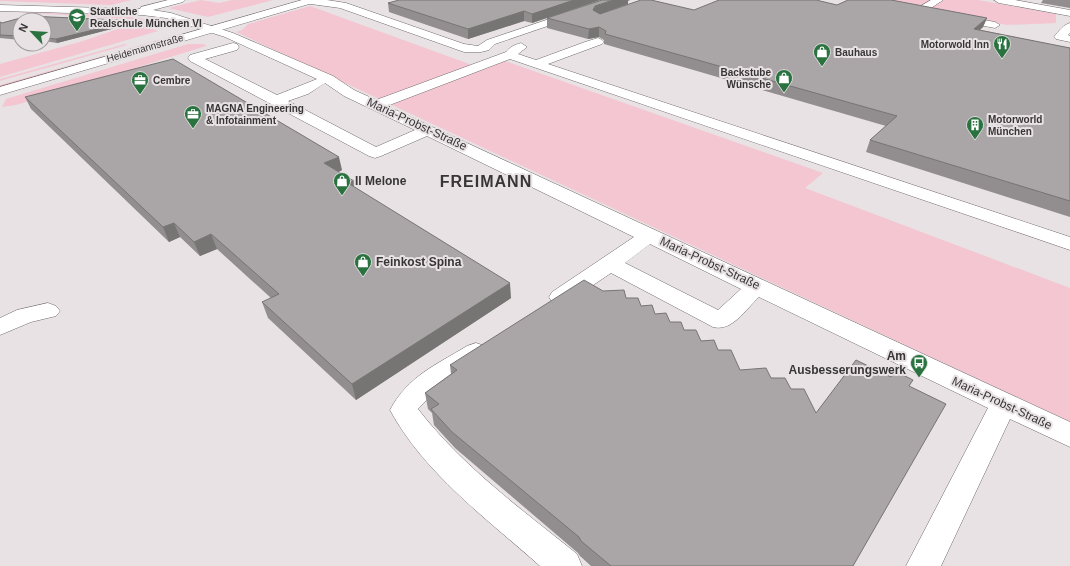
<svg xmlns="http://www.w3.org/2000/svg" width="1070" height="566" font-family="Helvetica,sans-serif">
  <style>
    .green { fill: #f3c6d2 }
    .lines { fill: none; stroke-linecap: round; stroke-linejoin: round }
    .minor-casing { stroke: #6f6a6b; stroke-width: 1 }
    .major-casing { stroke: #6f6a6b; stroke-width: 1 }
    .minor { fill: #fff; fill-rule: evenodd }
    .major { fill: #fff; fill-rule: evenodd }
    .wall { fill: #928e8f }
    .shaded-wall { fill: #777474 }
    .building { fill: #aaa5a6; stroke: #777474 }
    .labels { text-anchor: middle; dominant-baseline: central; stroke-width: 4; stroke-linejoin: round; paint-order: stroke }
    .far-poi-label { font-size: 10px; font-weight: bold; fill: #373535; stroke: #e8e2e4; text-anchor: start }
    .far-street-label { font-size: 10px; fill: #373535; stroke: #e8e2e4 }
    .street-label { font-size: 12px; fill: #373535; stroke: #e8e2e4 }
    .poi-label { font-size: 12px; font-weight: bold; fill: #373535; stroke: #e8e2e4; text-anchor: start }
    .district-label { font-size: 16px; font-weight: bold; letter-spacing: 1px; fill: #373535; stroke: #e8e2e4 }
  </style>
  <rect width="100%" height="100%" fill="#e8e2e4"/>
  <!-- green -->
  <path class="green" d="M 0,0 L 132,0 L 111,5 L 0,1 Z
    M 201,0 L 219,3 L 232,0 L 273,0 L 208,17 L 168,8 Z
    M 875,0 L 978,0 L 1056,14 L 1056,23 L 1007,25 Z
    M 310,6 L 483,69 L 505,61 L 823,173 L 805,188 L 1070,288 L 1070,422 L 236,32 L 242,30 L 248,24 Z
    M 0,11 L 120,16 L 140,18 L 165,28 L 162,28 L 128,19 Z
    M 135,23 L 158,31 L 0,77 L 0,64 L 83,41 Z
    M 165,38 L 166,38 L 65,67 L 0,89 L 0,85 Z
    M 125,44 L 127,45 L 0,81 L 0,79 Z
    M 188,44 L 204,44 L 206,46 L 16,105 L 2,107 L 6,99 Z"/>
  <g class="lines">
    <defs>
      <path id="minor" d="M 168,0 L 185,0 L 183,2 L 153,10 L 171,13 L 233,33 L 333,76 L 354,90 L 376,100 L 506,52 C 510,47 514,45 521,43 L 527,47 L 518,54 L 536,60 L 585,42 L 598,38 L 602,40 L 604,42 L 602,44 L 548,64 L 1070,237 L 1070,250 L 510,59 L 387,106 L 1070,422 L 1070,447 L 1010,419 L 941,566 L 906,566 L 988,408 L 759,297 C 745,310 732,332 713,327 L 611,273 L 568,302 L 560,304 L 552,302 L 549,297 L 552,292 L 634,237 L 427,136 L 381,156 L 375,158 L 369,156 L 190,61 L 188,58 L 190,55 L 233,43 L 237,44 L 239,47 L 237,50 L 205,59 L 277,95 L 317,79 L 225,37 L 166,18 L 142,15 L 0,11 L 0,5 L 140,9 L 141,7 ZM 325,83 L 344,96 L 415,130 L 376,147 L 288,101 L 308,94 ZM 650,244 L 741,289 L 718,310 L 625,263 Z
        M 307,0 L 327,0 L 346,3 L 464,44 L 478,46 L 487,40 L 605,0 L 620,0 L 618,2 L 495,44 L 489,50 L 481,52 L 464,52 L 340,8 L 311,4 L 307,3 Z
        M 931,0 L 943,0 L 922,14 L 914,14 L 913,12 L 914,10 Z
        M 994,0 L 1015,0 L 1070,10 L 1070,16 L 999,3 Z
        M 956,15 L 995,22 L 1000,25 L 995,28 L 952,20 L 951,18 L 952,16 Z
        M 1070,23 L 1070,33 L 1068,35 L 1070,36 L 1070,42 L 1056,39 L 1054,37 C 1058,32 1064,24 1070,23 Z
        M 48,303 L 56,306 L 60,311 L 56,316 L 31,322 L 0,335 L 0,318 L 17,310 Z
        M 476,343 L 485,346 L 488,352 L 485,358 L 434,392 L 418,409 C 462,466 521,509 577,554 L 582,566 L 540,566 C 487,519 424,473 390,410 C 408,376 436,365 467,346 Z"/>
      <path id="major" d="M 302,0 L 318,0 L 316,2 L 0,95 L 0,87 Z"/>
    </defs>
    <!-- minor casing -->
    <use href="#minor" class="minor-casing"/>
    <!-- major casing -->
    <use href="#major" class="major-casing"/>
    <!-- minor -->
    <use href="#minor" class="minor"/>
    <!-- major -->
    <use href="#major" class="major"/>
  </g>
  <!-- wall -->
  <path class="wall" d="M 600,0 L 532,23 L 524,21 L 468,39 L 389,12 L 388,3 Z
    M 1043,0 L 1070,0 L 1070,8 L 1041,3 Z
    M 628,1 L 628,4 L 600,14 L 837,5 L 987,18 L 983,27 L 980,30 L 1070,48 L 1070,217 L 866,152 L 870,140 L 886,126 L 604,44 L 604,40 L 599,37 L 588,39 L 547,28 L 547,18 Z
    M 28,16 L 118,20 L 119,23 L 119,27 L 57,43 L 44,41 L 44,20 L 20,20 L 20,40 L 0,38 L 0,22 L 2,23 Z
    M 25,97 L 342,170 L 339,172 L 354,181 L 355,187 L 511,298 L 356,400 L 268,318 L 262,302 L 271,298 L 217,249 L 200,256 L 180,237 L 169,242 L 31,109 Z
    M 603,291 L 626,298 L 684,330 L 701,341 L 718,350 L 740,370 L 771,378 L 791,389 L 816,413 L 909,386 L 853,566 L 591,566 L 580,556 L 578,553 L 455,448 L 434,425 L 432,413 L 428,409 L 425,393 L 451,374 L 450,365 Z"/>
  <!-- shaded-wall -->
  <path class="shaded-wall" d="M 574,0 L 600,0 L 532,23 L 532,14 Z
    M 613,0 L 630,0 L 628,1 L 628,4 L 594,16 L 593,10 L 595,6 Z
    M 524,11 L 524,21 L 468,39 L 468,29 Z
    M 987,18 L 983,27 L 969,39 L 974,29 Z
    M 118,20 L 119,23 L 119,27 L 57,43 L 56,39 Z
    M 599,27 L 599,37 L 588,39 L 589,29 Z
    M 339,157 L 342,170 L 328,176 L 324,163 Z
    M 354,181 L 356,194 L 348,183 Z
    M 174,223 L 180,237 L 169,242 L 163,227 Z
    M 211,234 L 217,249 L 200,256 L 194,242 Z
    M 510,283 L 511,298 L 356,400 L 352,384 Z"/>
  <!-- building -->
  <path class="building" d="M 399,0 L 574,0 L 532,14 L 524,11 L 468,29 L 388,3 Z
    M 602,0 L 613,0 L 595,6 L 593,10 L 600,14 L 641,0 L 651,0 L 694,10 L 719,0 L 816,0 L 837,5 L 848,0 L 891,0 L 987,18 L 974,29 L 1070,48 L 1070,201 L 870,140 L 897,116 L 605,34 L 606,31 L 599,27 L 589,29 L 547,18 Z
    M 28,16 L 118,20 L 118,24 L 56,39 L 44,38 L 44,20 L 20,20 L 20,36 L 0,35 L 0,22 L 2,23 Z
    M 173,59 L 339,157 L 324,163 L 354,181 L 348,183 L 510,283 L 352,384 L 262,302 L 279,294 L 211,234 L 194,242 L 174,223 L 163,227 L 25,97 Z
    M 584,280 L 603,291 L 624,290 L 626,298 L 638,298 L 641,306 L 652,305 L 655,314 L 666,313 L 670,322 L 681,322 L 684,330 L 696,330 L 701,341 L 714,340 L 718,350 L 731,350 L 740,370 L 766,368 L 771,378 L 785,378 L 791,389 L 804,389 L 816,413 L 856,360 L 891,377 L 895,371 L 913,380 L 909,386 L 946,404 L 853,566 L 611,566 L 581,541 L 579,537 L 452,432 L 431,409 L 439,404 L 425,393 L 457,370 L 450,365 Z"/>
  <!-- icons -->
  <defs>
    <symbol id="school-pin" viewBox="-11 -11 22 30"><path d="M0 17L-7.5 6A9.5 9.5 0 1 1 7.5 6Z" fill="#2a7340" stroke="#e8e2e4"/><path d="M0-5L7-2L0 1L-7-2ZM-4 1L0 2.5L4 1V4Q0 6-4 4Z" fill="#fff"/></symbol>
    <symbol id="restaurant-pin" viewBox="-11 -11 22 30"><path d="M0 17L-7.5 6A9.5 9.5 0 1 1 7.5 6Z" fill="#2a7340" stroke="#e8e2e4"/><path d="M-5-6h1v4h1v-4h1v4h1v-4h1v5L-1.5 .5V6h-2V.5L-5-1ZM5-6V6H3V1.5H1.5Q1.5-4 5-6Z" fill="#fff"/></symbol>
    <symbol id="shop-pin" viewBox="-11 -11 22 30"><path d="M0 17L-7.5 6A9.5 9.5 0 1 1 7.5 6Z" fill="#2a7340" stroke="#e8e2e4"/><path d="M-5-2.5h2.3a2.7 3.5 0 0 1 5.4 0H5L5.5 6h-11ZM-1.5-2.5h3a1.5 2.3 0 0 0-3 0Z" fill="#fff"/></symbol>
    <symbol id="office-pin" viewBox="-11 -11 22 30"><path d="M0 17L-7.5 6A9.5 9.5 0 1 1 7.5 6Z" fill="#2a7340" stroke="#e8e2e4"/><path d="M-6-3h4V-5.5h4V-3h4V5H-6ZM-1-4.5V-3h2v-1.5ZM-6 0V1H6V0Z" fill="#fff"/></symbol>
    <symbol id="building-pin" viewBox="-11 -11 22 30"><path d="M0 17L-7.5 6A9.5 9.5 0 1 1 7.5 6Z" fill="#2a7340" stroke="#e8e2e4"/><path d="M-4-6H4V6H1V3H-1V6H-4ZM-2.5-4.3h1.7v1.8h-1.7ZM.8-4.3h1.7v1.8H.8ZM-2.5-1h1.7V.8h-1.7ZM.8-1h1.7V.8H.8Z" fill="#fff"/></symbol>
    <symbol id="bus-pin" viewBox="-11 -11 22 30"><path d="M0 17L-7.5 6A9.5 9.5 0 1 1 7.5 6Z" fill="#2a7340" stroke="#e8e2e4"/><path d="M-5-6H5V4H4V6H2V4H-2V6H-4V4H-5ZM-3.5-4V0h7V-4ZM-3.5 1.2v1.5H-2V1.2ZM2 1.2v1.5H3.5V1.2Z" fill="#fff"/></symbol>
  </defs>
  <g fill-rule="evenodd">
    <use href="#school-pin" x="67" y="7" width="20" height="27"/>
    <use href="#restaurant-pin" x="992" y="34" width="20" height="27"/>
    <use href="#shop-pin" x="812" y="42" width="20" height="27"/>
    <use href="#shop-pin" x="774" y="68" width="20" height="27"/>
    <use href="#office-pin" x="130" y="70" width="20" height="27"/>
    <use href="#office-pin" x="183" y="104" width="20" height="27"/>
    <use href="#building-pin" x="965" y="115" width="20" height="27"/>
    <use href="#shop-pin" x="332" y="171" width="20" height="27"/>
    <use href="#shop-pin" x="353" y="252" width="20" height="27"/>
    <use href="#bus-pin" x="909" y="353" width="20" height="27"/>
  </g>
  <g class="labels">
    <!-- far-poi labels -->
    <g class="far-poi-label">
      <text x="90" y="11">Staatliche<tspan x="90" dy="12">Realschule München VI</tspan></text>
      <text x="989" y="44" text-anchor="end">Motorwold Inn</text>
      <text x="835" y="52">Bauhaus</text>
      <text x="771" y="72" text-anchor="end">Backstube<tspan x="771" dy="12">Wünsche</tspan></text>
      <text x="153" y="80">Cembre</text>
      <text x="206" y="108">MAGNA Engineering<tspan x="206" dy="12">&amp; Infotainment</tspan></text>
      <text x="988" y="119">Motorworld<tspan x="988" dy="12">München</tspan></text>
    </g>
    <!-- far-street labels -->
    <g class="far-street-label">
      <text transform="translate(145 48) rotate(-16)">Heidemannstraße</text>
    </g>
    <!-- street labels -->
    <g class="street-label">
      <text transform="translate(417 124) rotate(25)">Maria-Probst-Straße</text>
      <text transform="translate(710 263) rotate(25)">Maria-Probst-Straße</text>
      <text transform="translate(1002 403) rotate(25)">Maria-Probst-Straße</text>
    </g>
    <!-- poi labels -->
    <g class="poi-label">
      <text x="355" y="181">Il Melone</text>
      <text x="376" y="262">Feinkost Spina</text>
      <text x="906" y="356" text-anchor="end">Am<tspan x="906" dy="14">Ausbesserungswerk</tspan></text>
    </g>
    <!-- district labels -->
    <g class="district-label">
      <text x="486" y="181">FREIMANN</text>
    </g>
  </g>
  <!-- north arrow -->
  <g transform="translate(32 32) rotate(295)"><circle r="19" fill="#e8e2e4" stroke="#a19d9e"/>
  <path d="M0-3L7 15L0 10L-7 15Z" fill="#2a7340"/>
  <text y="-6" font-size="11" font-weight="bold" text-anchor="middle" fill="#373535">N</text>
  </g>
</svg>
